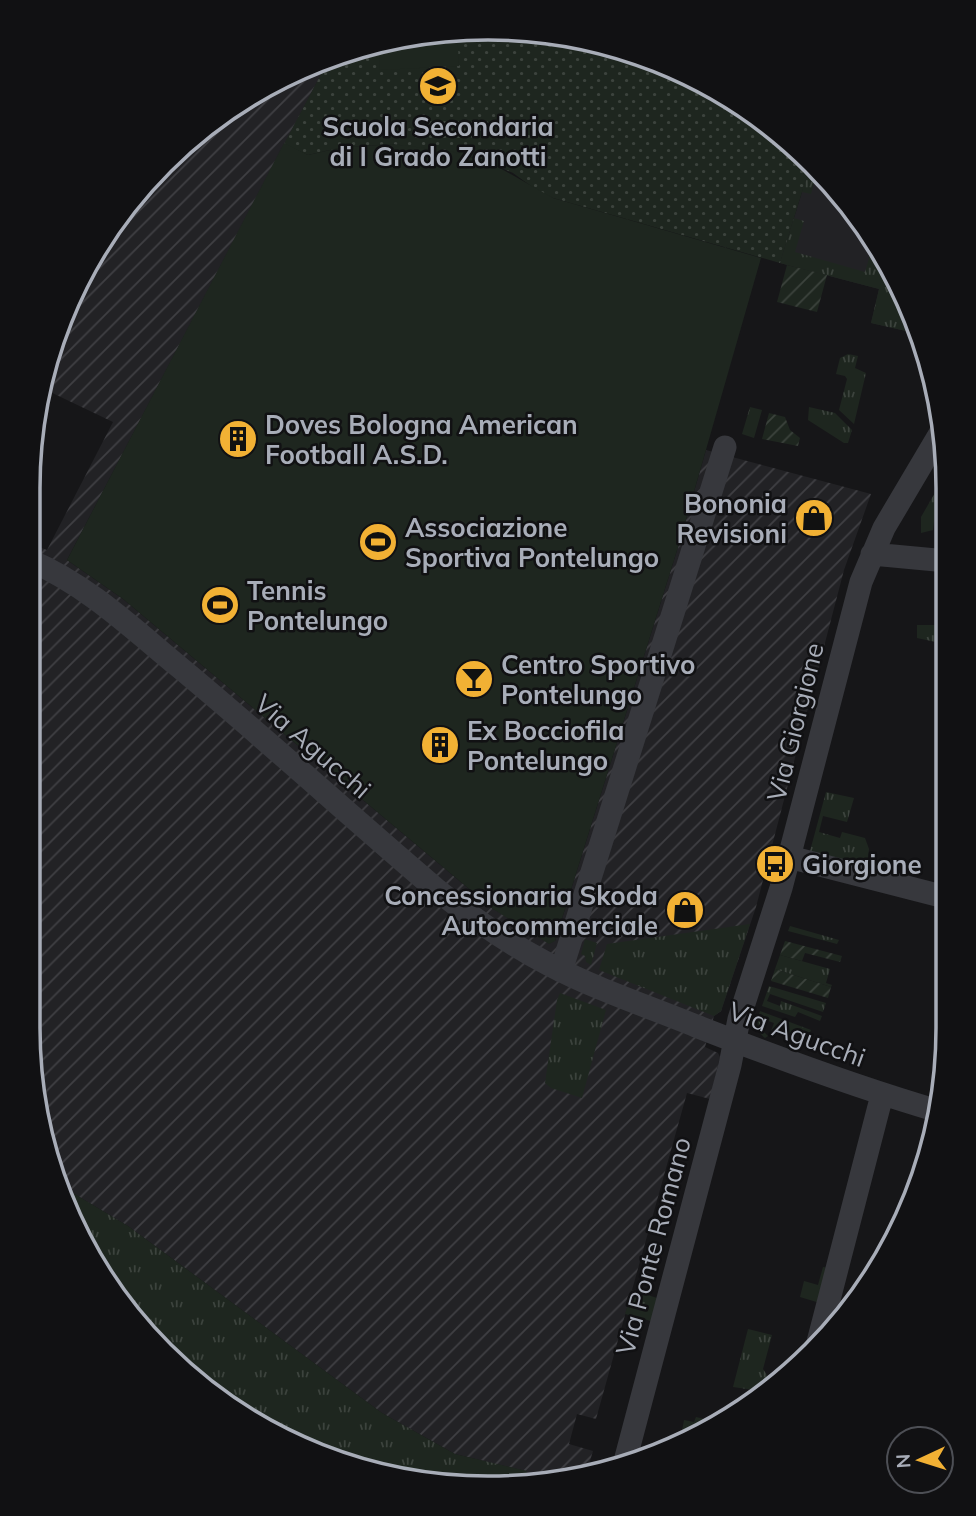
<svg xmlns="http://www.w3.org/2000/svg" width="976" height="1516" font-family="Mulish,sans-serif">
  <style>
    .built { fill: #222225 }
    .industrial { fill: url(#industrial-furrows) }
    .grass { fill: url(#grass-tufts) }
    .park { fill: url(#park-dots) }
    .garden { fill: url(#garden-furrows) }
    .pitch { fill: #1e261f }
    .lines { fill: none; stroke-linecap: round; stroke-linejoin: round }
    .minor { stroke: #37383d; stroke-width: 23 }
    .labels { text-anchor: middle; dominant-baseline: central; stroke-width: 5; stroke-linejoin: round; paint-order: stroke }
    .poi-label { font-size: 26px; font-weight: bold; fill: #a8adb8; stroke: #111113; text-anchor: start }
    .street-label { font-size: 26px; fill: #a8adb8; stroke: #111113 }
    .rim { fill: none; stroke: #a8adb8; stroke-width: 3.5 }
  </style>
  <defs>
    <pattern id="industrial-furrows" width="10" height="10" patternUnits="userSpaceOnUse" patternTransform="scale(1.75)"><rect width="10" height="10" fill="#222225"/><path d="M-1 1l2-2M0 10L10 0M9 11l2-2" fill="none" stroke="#3f3f43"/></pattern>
    <pattern id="grass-tufts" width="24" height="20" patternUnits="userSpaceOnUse" patternTransform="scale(1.75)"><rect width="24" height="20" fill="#1e261f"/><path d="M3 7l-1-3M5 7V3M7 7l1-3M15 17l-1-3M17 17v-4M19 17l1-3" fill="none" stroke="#3c433d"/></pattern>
    <pattern id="park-dots" width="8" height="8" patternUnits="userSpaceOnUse" patternTransform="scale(1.75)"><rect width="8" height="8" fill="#1e261f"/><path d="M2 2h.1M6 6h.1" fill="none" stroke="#3c433d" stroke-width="1.8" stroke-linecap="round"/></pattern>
    <pattern id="garden-furrows" width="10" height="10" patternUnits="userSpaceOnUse" patternTransform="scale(1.75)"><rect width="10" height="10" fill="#1e261f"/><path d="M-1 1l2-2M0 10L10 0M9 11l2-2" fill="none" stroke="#3c433d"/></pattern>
  </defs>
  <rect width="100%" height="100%" fill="#161618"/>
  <!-- built -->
  <path class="built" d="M 811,163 L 853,208 L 900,284 L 919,334 L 871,323 L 879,289 L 780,263 Z"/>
  <!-- industrial -->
  <path class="industrial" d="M 329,59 L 67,560 L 123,599 L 493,909 L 555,941 L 679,544 L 706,450 L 871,494 L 844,570 L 756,907 L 721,1011 L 714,1016 L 705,1047 L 718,1053 L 720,1057 L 710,1099 L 687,1093 L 596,1419 L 577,1414 L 569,1444 L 593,1451 L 586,1474 L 524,1481 L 526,1471 L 455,1454 L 382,1413 L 128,1226 L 56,1183 L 52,1175 L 28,1028 L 31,544 L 47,550 L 113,422 L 44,389 L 75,285 L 142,185 L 208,123 L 284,76 Z"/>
  <!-- grass -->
  <path class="grass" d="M 811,163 L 836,190 L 814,183 L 811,194 L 802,192 Z
    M 794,218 L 804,221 L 795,252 L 865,272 L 872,248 L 879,249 L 900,284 L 919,334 L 871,323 L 879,289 L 780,263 Z
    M 848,354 L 858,356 L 855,368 L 866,373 L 854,424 L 839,410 L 847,379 L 845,376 L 836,374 L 840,358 Z
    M 750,407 L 762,410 L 754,438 L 742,434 Z
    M 809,407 L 835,413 L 852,430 L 848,443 L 844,443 L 808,420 Z
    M 947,472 L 947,485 L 936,505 L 933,530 L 921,533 L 921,517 Z
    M 917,625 L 944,625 L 945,644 L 917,638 Z
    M 826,792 L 854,798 L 847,822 L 823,816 L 819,832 L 840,838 L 842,832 L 865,838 L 869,849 L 867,866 L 810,851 Z
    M 750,924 L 721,1011 L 714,1016 L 599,970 L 607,944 Z
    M 790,926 L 839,940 L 837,944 L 788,931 Z
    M 585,939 L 597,943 L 591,965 L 586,962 L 585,956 L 581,954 Z
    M 780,955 L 830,969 L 826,983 L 832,985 L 831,987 L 775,969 Z
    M 769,986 L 826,1003 L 823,1012 L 770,994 L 767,1001 L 780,1006 L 781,1001 L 822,1016 L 820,1021 L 798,1012 L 795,1017 L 762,1006 Z
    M 560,993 L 606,1010 L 582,1098 L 551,1088 L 545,1083 L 557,1000 Z
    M 760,1011 L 811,1030 L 809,1035 L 798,1031 L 795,1039 L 771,1031 L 774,1023 L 763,1019 L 760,1028 L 768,1036 L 765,1038 C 755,1030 757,1022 760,1011 Z
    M 56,1183 L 128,1226 L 382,1413 L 455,1454 L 527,1471 L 524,1481 L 458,1487 L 340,1463 L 208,1393 L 106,1284 Z
    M 823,1267 L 829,1268 L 820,1303 L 800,1297 L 804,1281 L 818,1285 Z
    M 632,1290 L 657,1298 L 651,1321 L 625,1314 Z
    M 748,1329 L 772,1335 L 763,1369 L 767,1375 L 761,1391 L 733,1387 Z
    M 696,1417 L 717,1422 L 701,1430 L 693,1425 L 682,1431 L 684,1420 L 694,1422 Z"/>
  <!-- park -->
  <path class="park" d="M 458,29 C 487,30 519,28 548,32 C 643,46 745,93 811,163 L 780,263 L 553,198 L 542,194 L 513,173 L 479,158 L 391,144 L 339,148 L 308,155 L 284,144 L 329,59 L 369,44 Z"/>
  <!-- garden -->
  <path class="garden" d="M 787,265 L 827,275 L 817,312 L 777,302 Z
    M 769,413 L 785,417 L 790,430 L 800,438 L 798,446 L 762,439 Z
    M 785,941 L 842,956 L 840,962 L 805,953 L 802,961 L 780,955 Z
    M 775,969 L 831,987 L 828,998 L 771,981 Z"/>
  <!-- pitch -->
  <path class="pitch" d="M 457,29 L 459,66 L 380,70 L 379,42 Z
    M 284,143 L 308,155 L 339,148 L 391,144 L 450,151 L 491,163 L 553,198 L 761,258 L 679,544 L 555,941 L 549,944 L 493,909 L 123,599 L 67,560 Z"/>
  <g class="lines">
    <!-- minor -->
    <path class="minor" d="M 872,554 L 947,561
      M 31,561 C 87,585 132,628 178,666 C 266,739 350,816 437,890 C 472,918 508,943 548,964 C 595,989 647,1006 696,1026 C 775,1057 856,1087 938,1111
      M 789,857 L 945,897
      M 561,971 L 725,447
      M 817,1346 L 882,1095
      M 624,1465 L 730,1065 L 739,1019 L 781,888 L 861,582 L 884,528 L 942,430"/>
  </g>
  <!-- icons -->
  <defs>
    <symbol id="school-disc" viewBox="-11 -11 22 22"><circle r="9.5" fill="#f2b134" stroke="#111113"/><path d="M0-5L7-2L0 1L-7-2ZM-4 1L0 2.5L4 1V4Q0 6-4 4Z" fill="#111"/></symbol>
    <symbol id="building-disc" viewBox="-11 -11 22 22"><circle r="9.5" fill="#f2b134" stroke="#111113"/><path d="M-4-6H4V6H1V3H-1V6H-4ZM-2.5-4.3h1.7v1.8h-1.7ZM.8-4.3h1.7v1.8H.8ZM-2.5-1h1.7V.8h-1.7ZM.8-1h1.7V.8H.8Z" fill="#111"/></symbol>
    <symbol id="shop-disc" viewBox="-11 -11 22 22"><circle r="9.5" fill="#f2b134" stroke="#111113"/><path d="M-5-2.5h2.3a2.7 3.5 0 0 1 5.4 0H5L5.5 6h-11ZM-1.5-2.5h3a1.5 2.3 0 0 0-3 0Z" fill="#111"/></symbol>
    <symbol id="stadium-disc" viewBox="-11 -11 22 22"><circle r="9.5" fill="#f2b134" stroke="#111113"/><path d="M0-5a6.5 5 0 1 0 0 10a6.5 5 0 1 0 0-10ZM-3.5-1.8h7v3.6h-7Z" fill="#111"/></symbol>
    <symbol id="bar-disc" viewBox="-11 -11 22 22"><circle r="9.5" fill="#f2b134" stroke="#111113"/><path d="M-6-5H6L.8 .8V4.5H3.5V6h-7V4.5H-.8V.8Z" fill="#111"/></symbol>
    <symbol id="bus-disc" viewBox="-11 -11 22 22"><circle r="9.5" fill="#f2b134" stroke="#111113"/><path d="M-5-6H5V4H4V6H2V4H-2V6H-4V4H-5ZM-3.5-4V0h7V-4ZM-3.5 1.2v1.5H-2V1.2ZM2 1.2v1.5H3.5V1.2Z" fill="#111"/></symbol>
  </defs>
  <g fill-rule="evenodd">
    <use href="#school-disc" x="416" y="64" width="44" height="44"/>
    <use href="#building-disc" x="216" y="417" width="44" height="44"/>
    <use href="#shop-disc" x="792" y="496" width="44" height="44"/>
    <use href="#stadium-disc" x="356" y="520" width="44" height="44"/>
    <use href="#stadium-disc" x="198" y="583" width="44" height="44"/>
    <use href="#bar-disc" x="452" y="657" width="44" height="44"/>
    <use href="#building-disc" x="418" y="723" width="44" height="44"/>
    <use href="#bus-disc" x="753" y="842" width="44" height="44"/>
    <use href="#shop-disc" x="663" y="888" width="44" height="44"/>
  </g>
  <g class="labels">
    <!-- poi labels -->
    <g class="poi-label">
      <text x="438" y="126" text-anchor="middle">Scuola Secondaria<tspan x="438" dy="30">di I Grado Zanotti</tspan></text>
      <text x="265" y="424">Doves Bologna American<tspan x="265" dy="30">Football A.S.D.</tspan></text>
      <text x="787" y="503" text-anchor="end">Bononia<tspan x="787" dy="30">Revisioni</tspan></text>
      <text x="405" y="527">Associazione<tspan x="405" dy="30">Sportiva Pontelungo</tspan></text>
      <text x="247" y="590">Tennis<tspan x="247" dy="30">Pontelungo</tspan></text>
      <text x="501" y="664">Centro Sportivo<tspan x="501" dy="30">Pontelungo</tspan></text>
      <text x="467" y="730">Ex Bocciofila<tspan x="467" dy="30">Pontelungo</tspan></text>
      <text x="802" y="864">Giorgione</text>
      <text x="658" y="895" text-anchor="end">Concessionaria Skoda<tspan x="658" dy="30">Autocommerciale</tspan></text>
    </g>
    <!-- street labels -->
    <g class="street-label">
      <text transform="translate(795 722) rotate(-76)">Via Giorgione</text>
      <text transform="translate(313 746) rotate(41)">Via Agucchi</text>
      <text transform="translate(797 1034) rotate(20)">Via Agucchi</text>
      <text transform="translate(653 1246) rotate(-75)">Via Ponte Romano</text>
    </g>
  </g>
  <!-- crop -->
  <path d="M0 0H976V1516H0ZM488 40H488A448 448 0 0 1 936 488V1028A448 448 0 0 1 488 1476H488A448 448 0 0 1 40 1028V488A448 448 0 0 1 488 40Z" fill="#111113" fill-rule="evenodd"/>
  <path class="rim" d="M488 40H488A448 448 0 0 1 936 488V1028A448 448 0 0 1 488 1476H488A448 448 0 0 1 40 1028V488A448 448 0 0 1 488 40Z"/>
  <!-- north arrow -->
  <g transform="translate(920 1460) rotate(266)"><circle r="33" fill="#111113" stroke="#4d4f55" stroke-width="2"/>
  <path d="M0-5L12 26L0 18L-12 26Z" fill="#f2b134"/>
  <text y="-10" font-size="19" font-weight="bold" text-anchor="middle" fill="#a8adb8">N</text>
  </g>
</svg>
